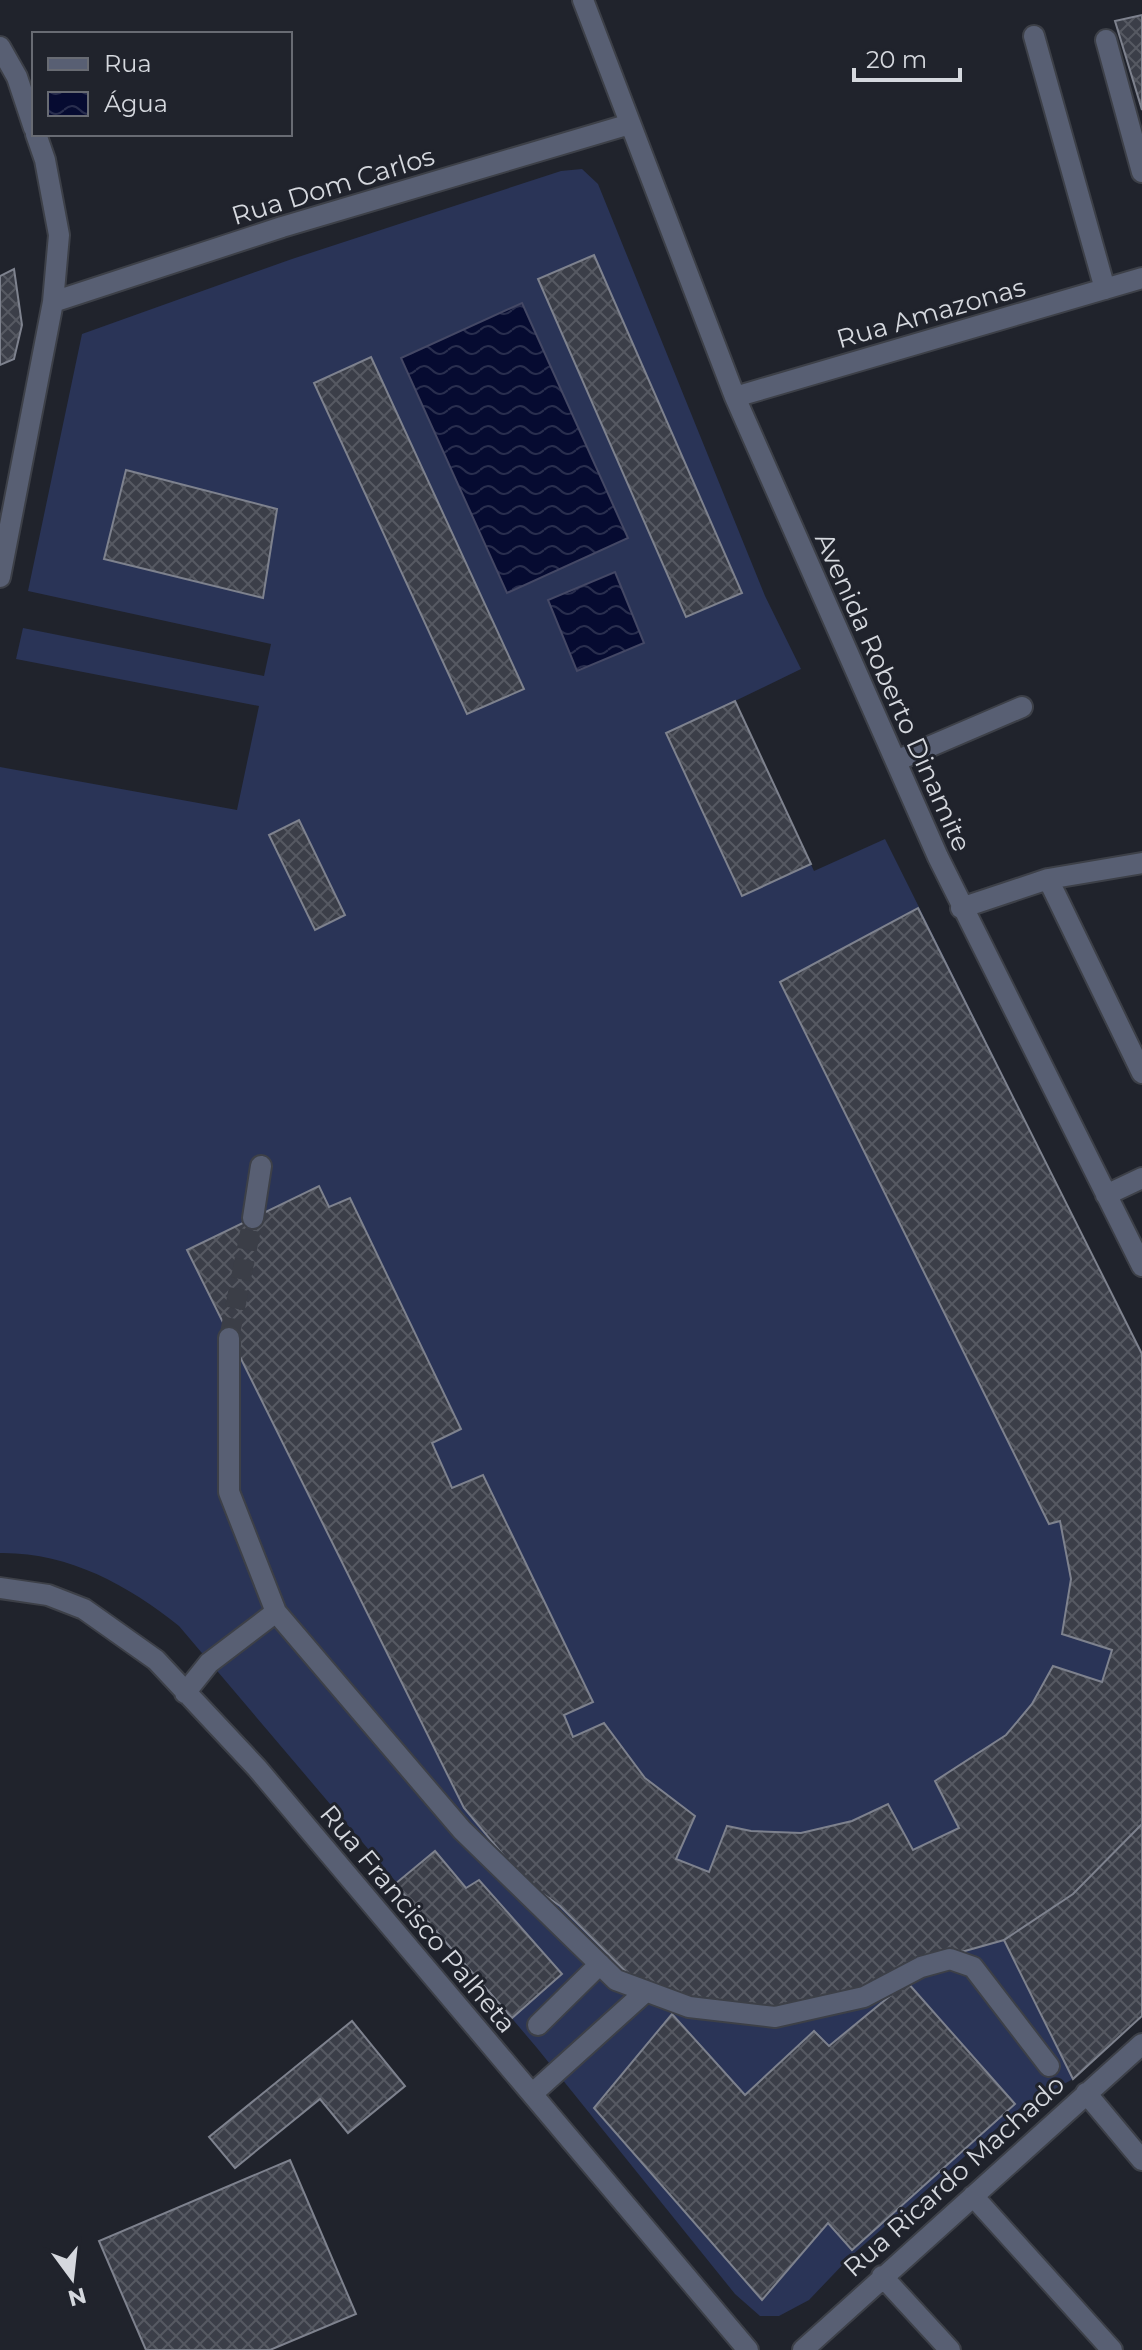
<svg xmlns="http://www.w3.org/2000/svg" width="1142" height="2350" font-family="Montserrat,sans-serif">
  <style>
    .pitch { fill: #2a3457 }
    .water { fill: url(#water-waves); stroke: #444865; stroke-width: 2 }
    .building { fill: url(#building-cross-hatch); stroke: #7e828e; stroke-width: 2 }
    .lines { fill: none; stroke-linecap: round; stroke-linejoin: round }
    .minor-tunnel { stroke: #3b3e47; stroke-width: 20; stroke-dasharray: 20 10; stroke-linecap: butt }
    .minor-casing { stroke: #3d4048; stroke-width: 24 }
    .minor { stroke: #585f73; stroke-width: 20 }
    .labels { text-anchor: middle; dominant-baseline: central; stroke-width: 6; stroke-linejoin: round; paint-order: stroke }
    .street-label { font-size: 26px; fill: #d5d8de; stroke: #20232c }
  </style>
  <defs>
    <pattern id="water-waves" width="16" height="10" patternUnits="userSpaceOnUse" patternTransform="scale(2)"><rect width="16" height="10" fill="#060b31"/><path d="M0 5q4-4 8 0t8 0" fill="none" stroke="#292e4e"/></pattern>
    <pattern id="building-cross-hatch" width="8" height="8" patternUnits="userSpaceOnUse" patternTransform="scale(2)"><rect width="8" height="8" fill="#3b3e48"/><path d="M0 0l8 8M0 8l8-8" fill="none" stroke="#565962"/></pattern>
  </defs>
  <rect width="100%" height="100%" fill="#20232c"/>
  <!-- pitch -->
  <path class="pitch" d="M 582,169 L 598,184 L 765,596 L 801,669 L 735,701 L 814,871 L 885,839 L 1142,1354 L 1142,2016 L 1073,2079 L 1020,2108 L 851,2256 L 809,2300 L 779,2316 L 760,2316 L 735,2294 L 537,2048 L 179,1626 C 128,1585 68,1552 0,1553 L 0,767 L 237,810 L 259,706 L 16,659 L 23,628 L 264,676 L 271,644 L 28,591 L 82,334 L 292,259 L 561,171 Z"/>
  <!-- water -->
  <path class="water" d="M 522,303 L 628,538 L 507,593 L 401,358 Z
    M 615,572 L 644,643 L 577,671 L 548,600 Z"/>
  <!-- building -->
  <path class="building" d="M 1142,15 L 1142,110 L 1115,21 Z
    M 594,255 L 742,593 L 686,617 L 538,279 Z
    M 14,269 L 22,325 L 14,359 L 0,365 L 0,276 Z
    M 371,357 L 524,689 L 467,714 L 314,383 Z
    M 126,470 L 277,509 L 263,598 L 104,559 Z
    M 735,701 L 811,864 L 742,896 L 666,733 Z
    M 299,820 L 345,915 L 315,930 L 269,835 Z
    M 918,908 L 1142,1354 L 1142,1824 L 1073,1894 L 1004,1940 L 947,1956 L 858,1993 L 807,2005 L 746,2009 L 682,2000 L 632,1978 L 560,1906 L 525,1881 L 464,1808 L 187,1250 L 319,1186 L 329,1207 L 350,1198 L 461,1429 L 432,1443 L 452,1488 L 483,1475 L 593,1702 L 564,1715 L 573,1737 L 604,1723 L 645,1778 L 695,1816 L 676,1859 L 709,1872 L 727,1826 L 751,1831 L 801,1833 L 852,1821 L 888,1804 L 913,1850 L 959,1828 L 935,1781 L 1006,1735 L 1032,1704 L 1053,1666 L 1102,1682 L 1112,1650 L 1062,1634 L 1071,1579 L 1060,1521 L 1049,1524 L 780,982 Z
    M 1142,1824 L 1142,2016 L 1073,2079 L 1004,1940 L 1073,1894 Z
    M 435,1851 L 466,1888 L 479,1880 L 562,1974 L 512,2018 L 395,1884 Z
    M 907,1982 L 1015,2104 L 852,2250 L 828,2223 L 762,2300 L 594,2108 L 672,2014 L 745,2095 L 814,2031 L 829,2046 Z
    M 352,2021 L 405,2086 L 348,2133 L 320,2099 L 235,2168 L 209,2137 Z
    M 290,2160 L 356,2314 L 270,2350 L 146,2350 L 99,2241 Z"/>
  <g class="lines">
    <!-- minor-tunnel -->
    <path class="minor-tunnel" d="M 229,1338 L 253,1218"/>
    <defs>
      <path id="minor" d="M 583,0 L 735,397 L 938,857 L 1142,1266
        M 1034,36 L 1105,289
        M 1106,40 L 1142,172
        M 0,47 L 17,77 L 34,128
        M 53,302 L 282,227 L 630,124
        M 735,397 L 1142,278
        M 0,577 L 53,302 L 59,235 L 45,160 L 36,134
        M 896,761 L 1022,707
        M 1048,879 L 1142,1073
        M 961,908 L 1048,879 L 1142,863
        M 1106,1195 L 1142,1178
        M 253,1218 L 261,1166
        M 0,1588 L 48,1595 L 84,1609 L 156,1660 L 257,1768 L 748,2350
        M 276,1612 L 462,1830 L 616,1980 L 689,2007 L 775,2017 L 864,1997 L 921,1967 L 950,1959 L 973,1967 L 1049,2066
        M 185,1693 L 209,1663 L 276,1612 L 229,1492 L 229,1338
        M 538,2025 L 600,1964
        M 1086,2093 L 1142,2160
        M 532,2094 L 644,1993
        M 973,2196 L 1112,2350
        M 882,2276 L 950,2350
        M 803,2350 L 1142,2044"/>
    </defs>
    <!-- minor casing -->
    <use href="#minor" class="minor-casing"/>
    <!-- minor -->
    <use href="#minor" class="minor"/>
  </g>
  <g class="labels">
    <!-- street labels -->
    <g class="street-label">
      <text transform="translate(333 186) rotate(-17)">Rua Dom Carlos</text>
      <text transform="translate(931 313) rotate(-16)">Rua Amazonas</text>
      <text transform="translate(893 692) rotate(66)">Avenida Roberto Dinamite</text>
      <text transform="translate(418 1919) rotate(50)">Rua Francisco Palheta</text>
      <text transform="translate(954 2176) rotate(-42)">Rua Ricardo Machado</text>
    </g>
  </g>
  <!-- legend -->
  <rect x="32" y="32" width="260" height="104" fill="#20232c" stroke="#686b73" stroke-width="2"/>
  <rect x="48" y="58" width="40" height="12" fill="#585f73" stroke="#686b73" stroke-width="2"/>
  <text x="104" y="72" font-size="24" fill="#d5d8de">Rua</text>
  <rect x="48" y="92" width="40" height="24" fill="url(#water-waves)" stroke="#686b73" stroke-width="2"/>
  <text x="104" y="112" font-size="24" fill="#d5d8de">Água</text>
  <!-- north arrow -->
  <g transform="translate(72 2278) rotate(165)" stroke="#20232c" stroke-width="6" paint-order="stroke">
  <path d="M0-6L14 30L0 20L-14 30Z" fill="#d5d8de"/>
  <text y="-12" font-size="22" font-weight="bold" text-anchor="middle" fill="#d5d8de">N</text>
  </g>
  <!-- scale -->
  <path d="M854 68v12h106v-12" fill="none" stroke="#d5d8de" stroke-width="4"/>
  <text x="866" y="68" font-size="24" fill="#d5d8de" stroke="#20232c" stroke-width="6" paint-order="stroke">20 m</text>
</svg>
